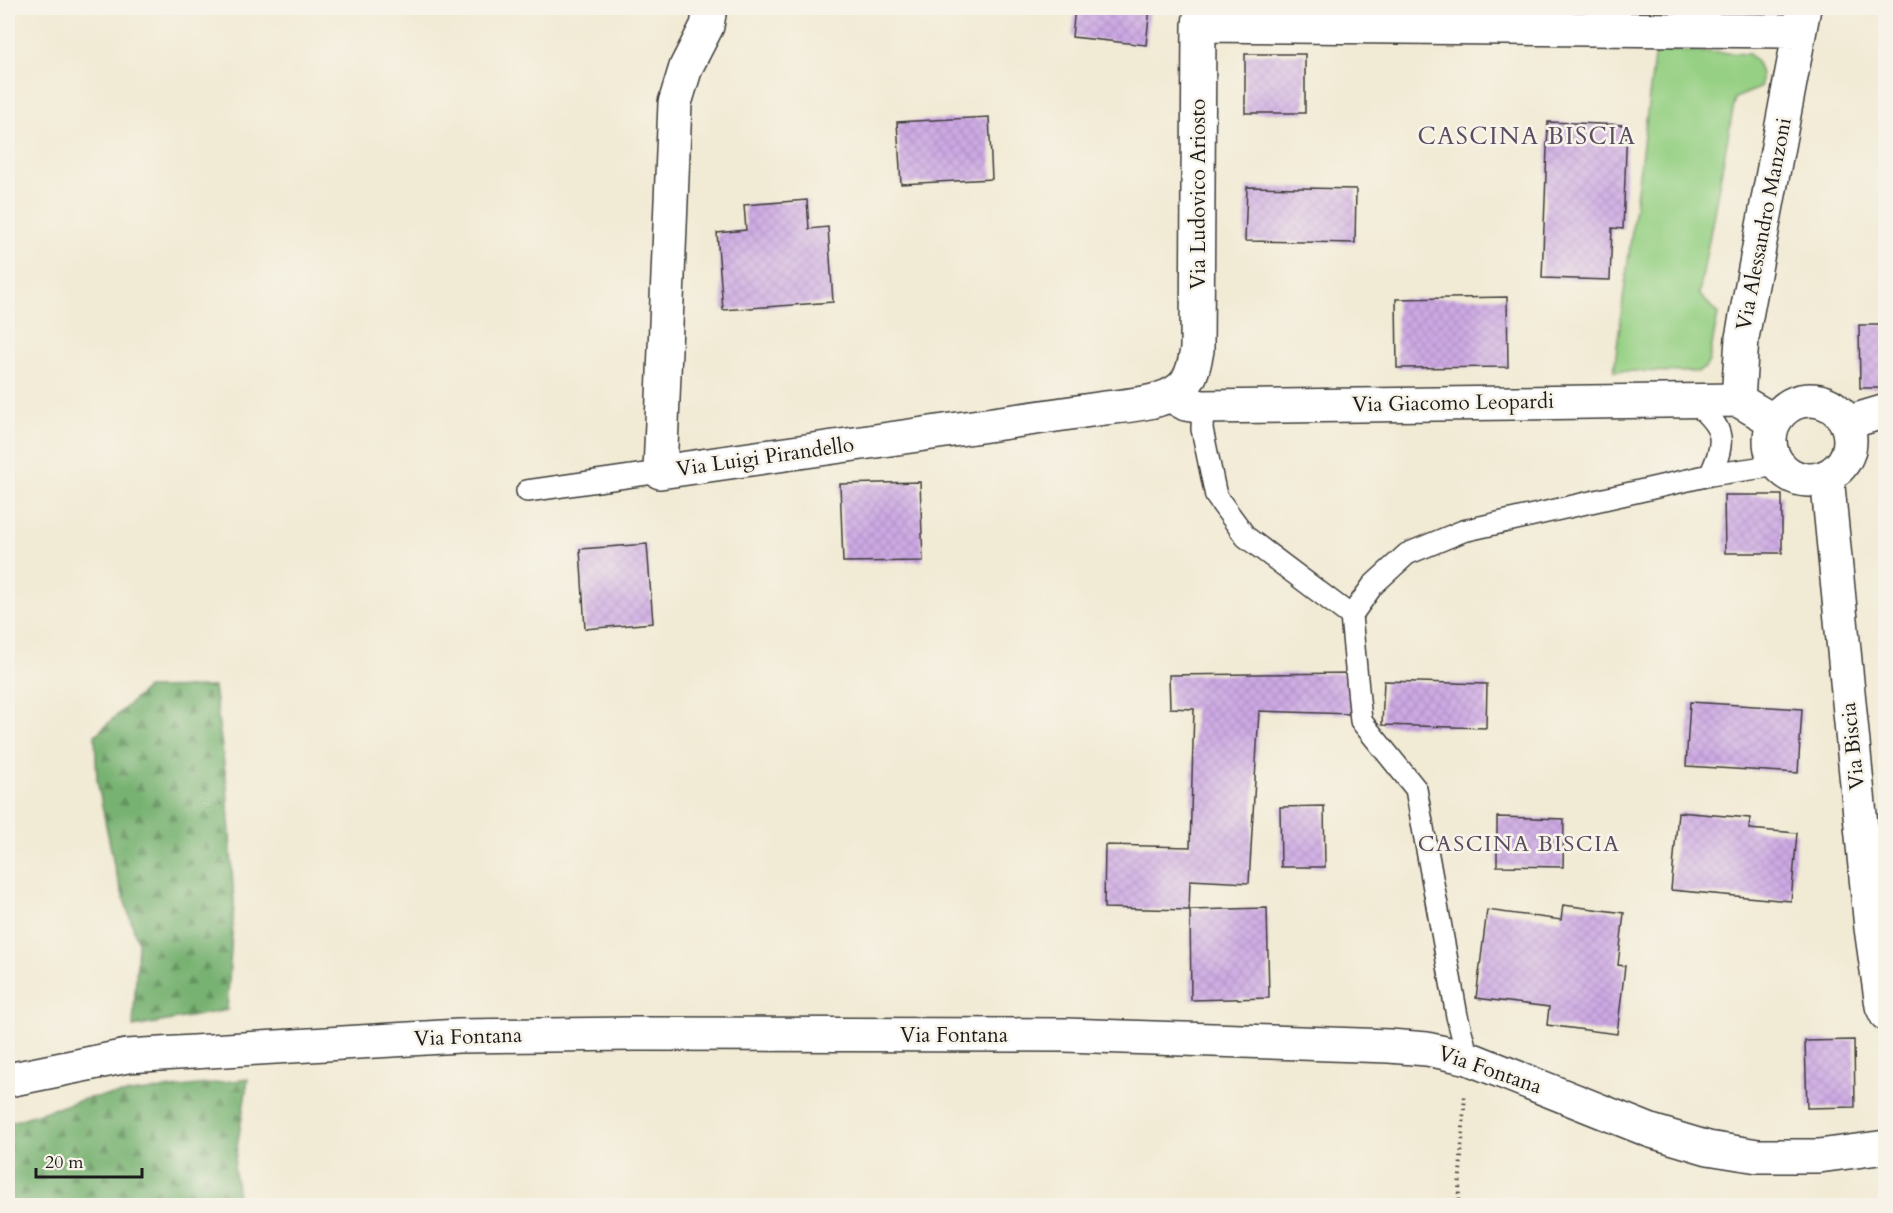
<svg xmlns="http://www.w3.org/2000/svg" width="1893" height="1213" font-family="Cardo,serif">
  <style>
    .forest { fill: url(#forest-firs); stroke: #4a6747; stroke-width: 1.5 }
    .park { fill: #96d084; stroke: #597650; stroke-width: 1.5 }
    .building { fill: url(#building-cross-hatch) }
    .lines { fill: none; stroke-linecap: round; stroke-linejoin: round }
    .service-casing { stroke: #3c3b38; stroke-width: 24 }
    .minor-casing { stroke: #3c3b38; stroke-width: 36 }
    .path { stroke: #3c3b38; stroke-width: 4; stroke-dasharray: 1.5 4.5; stroke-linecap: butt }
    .service { stroke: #fff; stroke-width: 21 }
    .minor { stroke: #fff; stroke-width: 33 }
    .labels { text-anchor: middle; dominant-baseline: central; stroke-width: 5; stroke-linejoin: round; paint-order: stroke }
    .street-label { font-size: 21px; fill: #1c1c1c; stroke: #f7f3e8 }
    .neighbourhood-label { font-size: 22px; letter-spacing: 1.5px; fill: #5a4d62; stroke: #f7f3e8 }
    .quarter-label { font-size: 24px; letter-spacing: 1.5px; fill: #5a4d62; stroke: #f7f3e8 }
  </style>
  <defs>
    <pattern id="forest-firs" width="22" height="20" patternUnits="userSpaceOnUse" patternTransform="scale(1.5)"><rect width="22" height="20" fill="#78b272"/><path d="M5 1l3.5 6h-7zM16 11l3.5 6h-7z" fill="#62905d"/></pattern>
    <pattern id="building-cross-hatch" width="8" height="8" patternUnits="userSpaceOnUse" patternTransform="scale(1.5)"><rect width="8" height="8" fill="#cda9e4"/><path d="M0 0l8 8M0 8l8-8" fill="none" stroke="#af91c3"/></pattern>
  </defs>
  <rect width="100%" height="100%" fill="#f7f3e8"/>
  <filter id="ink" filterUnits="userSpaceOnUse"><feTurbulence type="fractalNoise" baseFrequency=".0167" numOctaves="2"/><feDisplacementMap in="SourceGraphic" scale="12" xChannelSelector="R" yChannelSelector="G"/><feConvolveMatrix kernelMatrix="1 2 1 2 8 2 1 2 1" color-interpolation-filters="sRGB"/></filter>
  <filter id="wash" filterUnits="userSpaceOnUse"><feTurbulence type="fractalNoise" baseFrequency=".008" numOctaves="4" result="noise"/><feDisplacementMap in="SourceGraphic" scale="24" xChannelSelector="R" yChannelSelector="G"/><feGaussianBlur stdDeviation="1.35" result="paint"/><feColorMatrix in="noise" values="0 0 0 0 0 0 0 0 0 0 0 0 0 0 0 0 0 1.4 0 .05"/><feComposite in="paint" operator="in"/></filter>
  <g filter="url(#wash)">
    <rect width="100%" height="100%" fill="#f1ead4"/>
    <!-- forest -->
    <path class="forest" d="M 214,687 L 227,786 L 234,903 L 227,1010 L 133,1027 L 138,943 L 115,870 L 97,780 L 95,735 L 147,688 Z
      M 248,1079 L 234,1167 L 239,1205 L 8,1205 L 8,1123 L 88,1098 Z"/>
    <!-- park -->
    <path class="park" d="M 1655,50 L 1749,54 C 1760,63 1763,74 1760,88 L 1735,98 L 1699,294 L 1718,314 L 1709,361 L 1705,368 L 1697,372 L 1614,371 Z"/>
    <g id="blocks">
      <!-- building -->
      <path class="building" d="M 1075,8 L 1150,8 L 1146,45 L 1072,37 Z
        M 1245,54 L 1305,54 L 1305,113 L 1245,113 Z
        M 989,117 L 992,179 L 901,184 L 897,122 Z
        M 1548,122 L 1627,125 L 1623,229 L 1612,228 L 1610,280 L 1542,278 Z
        M 1247,187 L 1356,189 L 1355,243 L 1245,241 Z
        M 807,200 L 809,229 L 828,227 L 833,302 L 723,310 L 717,233 L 746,230 L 744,205 Z
        M 1507,297 L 1508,367 L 1397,368 L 1396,299 Z
        M 1859,325 L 1886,325 L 1886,388 L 1860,388 Z
        M 920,482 L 923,561 L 843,562 L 840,484 Z
        M 1724,495 L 1782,495 L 1782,553 L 1725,553 Z
        M 647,544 L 653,623 L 585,629 L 580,549 Z
        M 1353,673 L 1353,714 L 1259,711 L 1249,883 L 1190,880 L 1189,910 L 1104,908 L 1105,845 L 1190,847 L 1194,709 L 1170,708 L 1169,675 Z
        M 1384,681 L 1487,684 L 1486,728 L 1382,725 Z
        M 1690,702 L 1802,709 L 1798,773 L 1686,766 Z
        M 1324,806 L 1325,867 L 1281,867 L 1280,807 Z
        M 1678,812 L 1750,818 L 1749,829 L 1797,833 L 1791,901 L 1671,890 Z
        M 1497,817 L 1564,819 L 1563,867 L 1497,866 Z
        M 1563,905 L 1624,913 L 1618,965 L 1625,966 L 1617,1034 L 1547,1025 L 1549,1007 L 1476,998 L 1487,910 L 1561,920 Z
        M 1267,908 L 1269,998 L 1191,1000 L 1190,910 Z
        M 1854,1040 L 1855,1107 L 1807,1108 L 1805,1041 Z"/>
    </g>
  </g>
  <g filter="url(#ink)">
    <use href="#blocks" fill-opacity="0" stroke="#3c3b38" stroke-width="1.5"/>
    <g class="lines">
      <defs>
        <path id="service" d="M 1691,400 C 1723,426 1728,438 1710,475
          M 1203,407 L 1202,429 L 1216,496 L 1246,537 L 1351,616
          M 527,491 L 660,472
          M 1468,1058 L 1457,1016 L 1416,789 L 1361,721 L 1351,616 L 1373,585 L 1407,554 L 1463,531 L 1710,475 L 1778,465"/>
        <path id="minor" d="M 710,8 L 707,26 L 686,67 L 675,103 L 660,472 L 1098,409 C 1125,405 1175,405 1189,378 C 1194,369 1195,360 1197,350 L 1199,25 L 1201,8
          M 1199,25 L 1799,31
          M 1170,395 L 1186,404 L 1203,407 L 1738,400
          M1770 440a40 40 0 1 1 80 0a40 40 0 1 1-80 0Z
          M 1774,421 L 1738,400 L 1742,338 L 1804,8
          M 1846,423 L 1886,411
          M 1827,476 L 1871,928 L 1882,1006 L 1886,1014
          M 8,1080 L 127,1056 L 459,1036 L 635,1034 L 1065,1035 L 1389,1046 L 1427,1049 L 1468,1058 L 1651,1131 L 1708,1148 L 1758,1156 L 1819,1156 L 1886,1147"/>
      </defs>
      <!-- service casing -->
      <use href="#service" class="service-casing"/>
      <!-- minor casing -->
      <use href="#minor" class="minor-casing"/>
      <!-- path -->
      <path class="path" d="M 1458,1206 L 1465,1094"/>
      <!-- service -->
      <use href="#service" class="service"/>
      <!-- minor -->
      <use href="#minor" class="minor"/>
    </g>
  </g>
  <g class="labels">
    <!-- street labels -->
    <g class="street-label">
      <text transform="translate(1198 194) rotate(-90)">Via Ludovico Ariosto</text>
      <text transform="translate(1764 224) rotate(-79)">Via Alessandro Manzoni</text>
      <text transform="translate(1453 403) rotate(-1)">Via Giacomo Leopardi</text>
      <text transform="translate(765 457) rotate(-8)">Via Luigi Pirandello</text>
      <text transform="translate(1853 746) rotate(-96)">Via Biscia</text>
      <text x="954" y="1035">Via Fontana</text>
      <text transform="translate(468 1037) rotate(-2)">Via Fontana</text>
      <text transform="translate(1490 1070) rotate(19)">Via Fontana</text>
    </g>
    <!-- neighbourhood labels -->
    <g class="neighbourhood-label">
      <text x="1519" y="844">CASCINA BISCIA</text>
    </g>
    <!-- quarter labels -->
    <g class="quarter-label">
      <text x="1527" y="136">CASCINA BISCIA</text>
    </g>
  </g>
  <!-- margin -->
  <rect width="1893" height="1213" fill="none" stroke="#f7f3e8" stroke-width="30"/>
  <!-- scale -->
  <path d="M36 1168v9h106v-9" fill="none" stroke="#1c1c1c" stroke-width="3"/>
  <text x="45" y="1168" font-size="18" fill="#1c1c1c" stroke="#f7f3e8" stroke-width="4.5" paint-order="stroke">20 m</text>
</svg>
